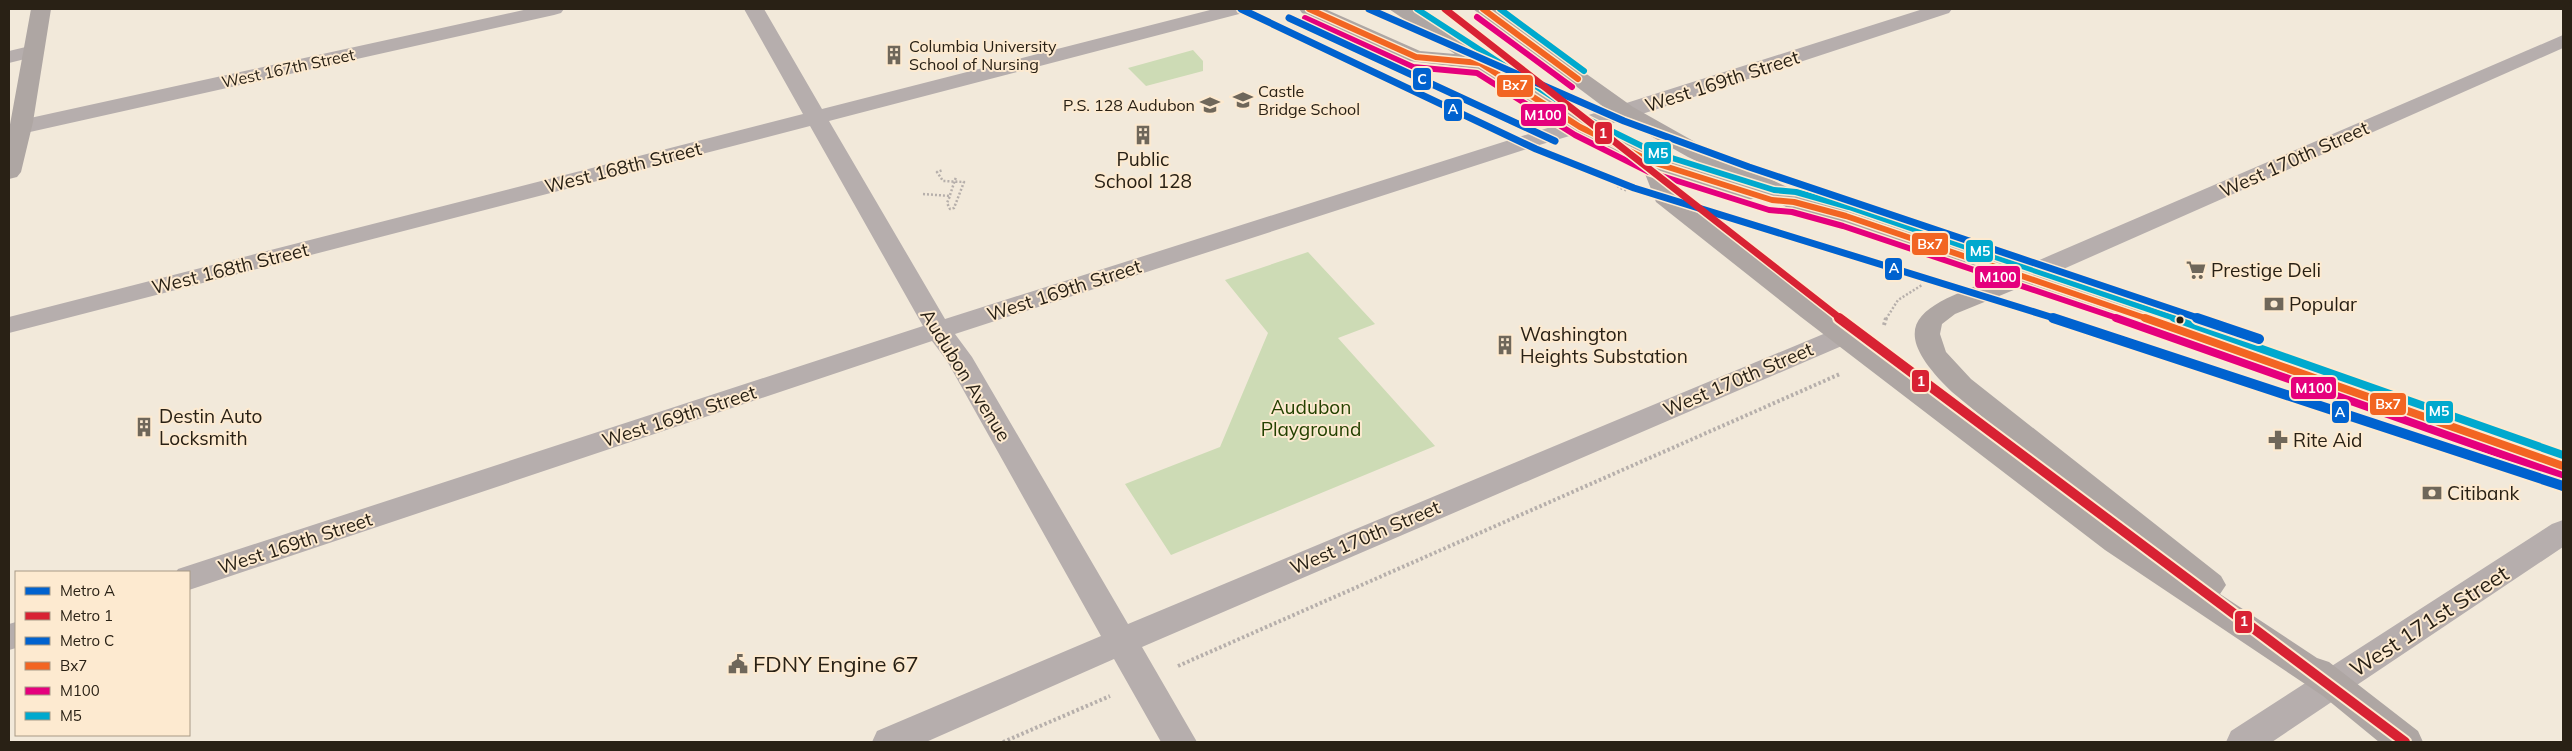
<svg xmlns="http://www.w3.org/2000/svg" width="2572" height="751" font-family="Mulish,sans-serif">
  <style>
    .green { fill: #cddbb5 }
    .lines { fill: none; stroke-linecap: round; stroke-linejoin: round }
    .path-far1 { stroke: #b6afab; stroke-width: 2.5; stroke-dasharray: 2 2; stroke-linecap: butt }
    .path { stroke: #b6afab; stroke-width: 4; stroke-dasharray: 2.5 2.5; stroke-linecap: butt }
    .minor { fill: #b6aead; fill-rule: evenodd }
    .major { fill: #aea6a3; fill-rule: evenodd }
    .bus-1-far1-casing { stroke: #fdead0; stroke-width: 9 }
    .bus-1-casing { stroke: #fdead0; stroke-width: 12 }
    .bus-2-far1-casing { stroke: #fdead0; stroke-width: 9 }
    .bus-2-casing { stroke: #fdead0; stroke-width: 12 }
    .bus-3-far1-casing { stroke: #fdead0; stroke-width: 9 }
    .bus-3-casing { stroke: #fdead0; stroke-width: 12 }
    .bus-1-far1 { stroke: #f26522; stroke-width: 6 }
    .bus-1 { stroke: #f26522; stroke-width: 8 }
    .bus-2-far1 { stroke: #e5007d; stroke-width: 6 }
    .bus-2 { stroke: #e5007d; stroke-width: 8 }
    .bus-3-far1 { stroke: #00a9ce; stroke-width: 6 }
    .bus-3 { stroke: #00a9ce; stroke-width: 8 }
    .metro-1-far1-casing { stroke: #fdead0; stroke-width: 10 }
    .metro-1-casing { stroke: #fdead0; stroke-width: 14 }
    .metro-2-far1-casing { stroke: #fdead0; stroke-width: 10 }
    .metro-2-casing { stroke: #fdead0; stroke-width: 14 }
    .metro-3-casing { stroke: #fdead0; stroke-width: 10 }
    .metro-1-far1 { stroke: #0062cf; stroke-width: 7 }
    .metro-1 { stroke: #0062cf; stroke-width: 10 }
    .metro-2-far1 { stroke: #d82233; stroke-width: 7 }
    .metro-2 { stroke: #d82233; stroke-width: 10 }
    .metro-3 { stroke: #0062cf; stroke-width: 7 }
    .bus-dot { fill: #292115; stroke: #fdead0; stroke-width: 2 }
    .labels { text-anchor: middle; dominant-baseline: central; stroke-width: 4; stroke-linejoin: round; paint-order: stroke }
    .far-poi-label { font-size: 16px; fill: #292115; stroke: #fdead0; text-anchor: start }
    .far-street-label { font-size: 16px; fill: #292115; stroke: #fdead0 }
    .street-label { font-size: 19px; fill: #292115; stroke: #fdead0 }
    .poi-label { font-size: 19px; fill: #292115; stroke: #fdead0; text-anchor: start }
    .park-label { font-size: 19px; fill: #234100; stroke: #fdead0 }
    .near-street-label { font-size: 22px; fill: #292115; stroke: #fdead0 }
    .near-poi-label { font-size: 22px; fill: #292115; stroke: #fdead0; text-anchor: start }
    .line-badge { stroke: #fdead0; stroke-width: 2 }
    .badge-label { font-size: 14px; text-anchor: middle; font-weight: bold; fill: #fff }
  </style>
  <rect width="100%" height="100%" fill="#f2e9da"/>
  <!-- green -->
  <path class="green" d="M 1193,50 L 1203,61 L 1203,71 L 1146,86 L 1128,68 Z
    M 1308,252 L 1375,324 L 1338,338 L 1435,446 L 1171,555 L 1125,484 L 1220,447 L 1268,333 L 1225,280 Z"/>
  <g class="lines">
    <!-- path-far1 -->
    <path class="path-far1" d="M 1444,89 L 1504,116
      M 1602,173 L 1620,188 L 1628,191
      M 923,194 L 950,196 L 947,203 L 950,209 L 954,208 L 964,182 L 943,181 L 937,172 L 943,170
      M 950,195 L 956,177
      M 1886,319 L 1898,300 L 1922,285"/>
    <!-- path -->
    <path class="path" d="M 1884,325 L 1886,318
      M 1178,666 L 1840,374
      M 1003,742 L 1110,696"/>
    <!-- minor -->
    <path class="minor" d="M 528,9 L 564,9 L 561,13 L 554,15 L 21,134 L 13,132 L 10,127 L 13,122 L 21,120 Z
      M 744,9 L 764,9 L 822,109 L 1214,9 L 1246,9 L 1243,13 L 829,121 L 945,319 L 1923,9 L 1952,9 L 1949,13 L 1633,117 L 1536,146 L 955,334 L 972,357 L 1128,624 L 1833,330 L 1842,327 L 1851,330 L 1855,336 L 1851,342 L 1142,647 L 1197,742 L 1161,742 L 1114,659 L 926,742 L 872,742 L 877,731 L 1101,636 L 947,361 L 932,341 L 189,590 L 189,572 L 176,572 L 178,569 L 923,326 L 810,126 L 9,333 L 9,317 L 803,114 Z
      M 2563,35 L 2563,48 L 2034,282 L 2025,284 L 2016,282 L 2012,276 L 2016,270 Z
      M 34,45 L 41,47 L 44,51 L 41,55 L 9,63 L 9,51 Z
      M 2563,520 L 2563,547 L 2272,742 L 2226,742 L 2231,731 L 2552,524 Z
      M 16,622 L 16,648 L 9,650 L 9,624 Z"/>
    <!-- major -->
    <path class="major" d="M 31,9 L 51,9 L 33,122 L 21,172 L 17,177 L 9,179 L 9,130 Z
      M 1299,9 L 1325,9 L 1420,51 L 1455,54 L 1389,9 L 1412,9 L 1588,122 L 1660,157 L 1744,184 L 1688,157 L 1617,117 L 1473,9 L 1495,9 L 1633,107 L 1704,147 L 1787,187 L 1802,197 L 1855,211 L 2034,270 L 2563,455 L 2563,476 L 2026,285 L 1955,314 L 1942,324 L 1940,334 L 1946,352 L 1971,379 L 2221,576 L 2226,585 L 2220,594 L 2317,658 L 2329,662 L 2418,731 L 2423,742 L 2379,742 L 2323,696 L 2105,550 L 1801,317 L 1656,202 L 1642,166 L 1572,132 L 1477,69 L 1409,61 L 1302,13 ZM 1668,175 L 1748,200 L 1756,198 L 1760,193 L 1758,191 L 1786,207 L 1837,221 L 2001,276 C 1932,304 1874,317 1952,392 L 2098,512 L 1819,305 L 1675,194 Z"/>
    <defs>
      <path id="bus-1-far1" d="M 1309,9 L 1416,57 L 1480,63 L 1580,127 L 1652,162 L 1772,200 L 1794,202 L 1846,216 L 2148,319
        M 1483,9 L 1578,79"/>
      <path id="bus-1" d="M 2145,318 L 2563,466"/>
      <path id="bus-2-far1" d="M 1477,17 L 1572,87
        M 1305,18 L 1413,67 L 1477,73 L 1575,135 L 1649,172 L 1769,210 L 1792,212 L 1843,226 L 2120,319"/>
      <path id="bus-2" d="M 2116,318 L 2560,475"/>
      <path id="bus-3-far1" d="M 1417,9 L 1585,118 L 1656,153 L 1774,190 L 1796,192 L 1849,207 L 2177,319
        M 1500,9 L 1584,71"/>
      <path id="bus-3" d="M 2174,318 L 2563,455"/>
    </defs>
    <!-- bus-1-far1 casing -->
    <use href="#bus-1-far1" class="bus-1-far1-casing"/>
    <!-- bus-1 casing -->
    <use href="#bus-1" class="bus-1-casing"/>
    <!-- bus-2-far1 casing -->
    <use href="#bus-2-far1" class="bus-2-far1-casing"/>
    <!-- bus-2 casing -->
    <use href="#bus-2" class="bus-2-casing"/>
    <!-- bus-3-far1 casing -->
    <use href="#bus-3-far1" class="bus-3-far1-casing"/>
    <!-- bus-3 casing -->
    <use href="#bus-3" class="bus-3-casing"/>
    <!-- bus-1-far1 -->
    <use href="#bus-1-far1" class="bus-1-far1"/>
    <!-- bus-1 -->
    <use href="#bus-1" class="bus-1"/>
    <!-- bus-2-far1 -->
    <use href="#bus-2-far1" class="bus-2-far1"/>
    <!-- bus-2 -->
    <use href="#bus-2" class="bus-2"/>
    <!-- bus-3-far1 -->
    <use href="#bus-3-far1" class="bus-3-far1"/>
    <!-- bus-3 -->
    <use href="#bus-3" class="bus-3"/>
    <defs>
      <path id="metro-1-far1" d="M 1241,9 L 1536,149 L 1634,188 L 2057,319
        M 1369,9 L 1624,121 L 1749,167 L 2201,319"/>
      <path id="metro-1" d="M 2053,318 L 2563,486
        M 2197,318 L 2259,339"/>
      <path id="metro-2-far1" d="M 1445,9 L 1841,319"/>
      <path id="metro-2" d="M 1839,318 L 2405,742"/>
      <path id="metro-3" d="M 1289,18 L 1555,141"/>
    </defs>
    <!-- metro-1-far1 casing -->
    <use href="#metro-1-far1" class="metro-1-far1-casing"/>
    <!-- metro-1 casing -->
    <use href="#metro-1" class="metro-1-casing"/>
    <!-- metro-2-far1 casing -->
    <use href="#metro-2-far1" class="metro-2-far1-casing"/>
    <!-- metro-2 casing -->
    <use href="#metro-2" class="metro-2-casing"/>
    <!-- metro-3 casing -->
    <use href="#metro-3" class="metro-3-casing"/>
    <!-- metro-1-far1 -->
    <use href="#metro-1-far1" class="metro-1-far1"/>
    <!-- metro-1 -->
    <use href="#metro-1" class="metro-1"/>
    <!-- metro-2-far1 -->
    <use href="#metro-2-far1" class="metro-2-far1"/>
    <!-- metro-2 -->
    <use href="#metro-2" class="metro-2"/>
    <!-- metro-3 -->
    <use href="#metro-3" class="metro-3"/>
  </g>
  <!-- icons -->
  <defs>
    <symbol id="building-bare" viewBox="-9 -9 18 18"><path d="M-4-6H4V6H1V3H-1V6H-4ZM-2.5-4.3h1.7v1.8h-1.7ZM.8-4.3h1.7v1.8H.8ZM-2.5-1h1.7V.8h-1.7ZM.8-1h1.7V.8H.8Z" fill="#6f675a" stroke="#fdead0" stroke-width="2.5" paint-order="stroke"/></symbol>
    <symbol id="school-bare" viewBox="-9 -9 18 18"><path d="M0-5L7-2L0 1L-7-2ZM-4 1L0 2.5L4 1V4Q0 6-4 4Z" fill="#6f675a" stroke="#fdead0" stroke-width="2.5" paint-order="stroke"/></symbol>
    <symbol id="supermarket-bare" viewBox="-9 -9 18 18"><path d="M-6-5.5h2.5l.6 2H6L4.5 2H-2.5L-4.4-4H-6ZM-1.5 3.2a1.3 1.3 0 1 0 .1 0ZM3 3.2a1.3 1.3 0 1 0 .1 0Z" fill="#6f675a" stroke="#fdead0" stroke-width="2.5" paint-order="stroke"/></symbol>
    <symbol id="bank-bare" viewBox="-9 -9 18 18"><path d="M-6-4H6V4H-6ZM0-2.3a2.3 2.3 0 1 0 0 4.6a2.3 2.3 0 1 0 0-4.6Z" fill="#6f675a" stroke="#fdead0" stroke-width="2.5" paint-order="stroke"/></symbol>
    <symbol id="pharmacy-bare" viewBox="-9 -9 18 18"><path d="M-2-6h4v4h4v4h-4v4h-4v-4h-4v-4h4Z" fill="#6f675a" stroke="#fdead0" stroke-width="2.5" paint-order="stroke"/></symbol>
    <symbol id="civic-bare" viewBox="-9 -9 18 18"><path d="M-.6-6.5H3V-4.5H.6V-3L4-1V1h2V6H-6V1h2V-1L-.6-3ZM-1.2 2.5V6h2.4V2.5Z" fill="#6f675a" stroke="#fdead0" stroke-width="2.5" paint-order="stroke"/></symbol>
  </defs>
  <g fill-rule="evenodd">
    <use href="#building-bare" x="880" y="41" width="28" height="28"/>
    <use href="#school-bare" x="1229" y="86" width="28" height="28"/>
    <use href="#school-bare" x="1196" y="91" width="28" height="28"/>
    <use href="#building-bare" x="1129" y="121" width="28" height="28"/>
    <use href="#supermarket-bare" x="2182" y="256" width="28" height="28"/>
    <use href="#bank-bare" x="2260" y="290" width="28" height="28"/>
    <use href="#building-bare" x="1491" y="331" width="28" height="28"/>
    <use href="#building-bare" x="130" y="413" width="28" height="28"/>
    <use href="#pharmacy-bare" x="2264" y="426" width="28" height="28"/>
    <use href="#bank-bare" x="2418" y="479" width="28" height="28"/>
    <use href="#civic-bare" x="724" y="650" width="28" height="28"/>
  </g>
  <!-- markers -->
  <circle class="bus-dot" cx="2180" cy="320" r="4.5"/>
  <g class="labels">
    <!-- far-poi labels -->
    <g class="far-poi-label">
      <text x="909" y="46">Columbia University<tspan x="909" dy="18">School of Nursing</tspan></text>
      <text x="1258" y="91">Castle<tspan x="1258" dy="18">Bridge School</tspan></text>
      <text x="1195" y="105" text-anchor="end">P.S. 128 Audubon</text>
    </g>
    <!-- far-street labels -->
    <g class="far-street-label">
      <text transform="translate(288 68) rotate(-12)">West 167th Street</text>
    </g>
    <!-- street labels -->
    <g class="street-label">
      <text transform="translate(1722 81) rotate(-18)">West 169th Street</text>
      <text transform="translate(2294 159) rotate(-24)">West 170th Street</text>
      <text transform="translate(623 167) rotate(-14)">West 168th Street</text>
      <text transform="translate(230 268) rotate(-14)">West 168th Street</text>
      <text transform="translate(1064 290) rotate(-18)">West 169th Street</text>
      <text transform="translate(966 375) rotate(58)">Audubon Avenue</text>
      <text transform="translate(1738 379) rotate(-23)">West 170th Street</text>
      <text transform="translate(679 416) rotate(-18)">West 169th Street</text>
      <text transform="translate(1365 537) rotate(-23)">West 170th Street</text>
      <text transform="translate(295 543) rotate(-18)">West 169th Street</text>
    </g>
    <!-- poi labels -->
    <g class="poi-label">
      <text x="1143" y="159" text-anchor="middle">Public<tspan x="1143" dy="22">School 128</tspan></text>
      <text x="2211" y="270">Prestige Deli</text>
      <text x="2289" y="304">Popular</text>
      <text x="1520" y="334">Washington<tspan x="1520" dy="22">Heights Substation</tspan></text>
      <text x="159" y="416">Destin Auto<tspan x="159" dy="22">Locksmith</tspan></text>
      <text x="2293" y="440">Rite Aid</text>
      <text x="2447" y="493">Citibank</text>
    </g>
    <!-- park labels -->
    <g class="park-label">
      <text x="1311" y="407">Audubon<tspan x="1311" dy="22">Playground</tspan></text>
    </g>
    <!-- near-street labels -->
    <g class="near-street-label">
      <text transform="translate(2429 621) rotate(-33)">West 171st Street</text>
    </g>
    <!-- near-poi labels -->
    <g class="near-poi-label">
      <text x="753" y="664">FDNY Engine 67</text>
    </g>
  </g>
  <g class="line-badge">
    <rect x="1412" y="67" width="20" height="24" rx="5" fill="#0062cf"/>
    <rect x="1496" y="74" width="38" height="24" rx="5" fill="#f26522"/>
    <rect x="1443" y="98" width="20" height="24" rx="5" fill="#0062cf"/>
    <rect x="1520" y="103" width="47" height="24" rx="5" fill="#e5007d"/>
    <rect x="1594" y="121" width="19" height="24" rx="5" fill="#d82233"/>
    <rect x="1643" y="141" width="29" height="24" rx="5" fill="#00a9ce"/>
    <rect x="1911" y="232" width="38" height="24" rx="5" fill="#f26522"/>
    <rect x="1965" y="239" width="29" height="24" rx="5" fill="#00a9ce"/>
    <rect x="1884" y="257" width="19" height="24" rx="5" fill="#0062cf"/>
    <rect x="1974" y="265" width="47" height="24" rx="5" fill="#e5007d"/>
    <rect x="1911" y="369" width="19" height="24" rx="5" fill="#d82233"/>
    <rect x="2290" y="376" width="47" height="24" rx="5" fill="#e5007d"/>
    <rect x="2369" y="392" width="38" height="24" rx="5" fill="#f26522"/>
    <rect x="2425" y="400" width="29" height="24" rx="5" fill="#00a9ce"/>
    <rect x="2331" y="400" width="19" height="24" rx="5" fill="#0062cf"/>
    <rect x="2234" y="610" width="19" height="24" rx="5" fill="#d82233"/>
  </g>
  <g class="badge-label">
    <text x="1422" y="84">C</text>
    <text x="1515" y="90">Bx7</text>
    <text x="1453" y="114">A</text>
    <text x="1543" y="120">M100</text>
    <text x="1603" y="138">1</text>
    <text x="1658" y="158">M5</text>
    <text x="1930" y="249">Bx7</text>
    <text x="1980" y="256">M5</text>
    <text x="1894" y="273">A</text>
    <text x="1998" y="282">M100</text>
    <text x="1921" y="386">1</text>
    <text x="2314" y="393">M100</text>
    <text x="2388" y="409">Bx7</text>
    <text x="2439" y="416">M5</text>
    <text x="2340" y="417">A</text>
    <text x="2244" y="626">1</text>
  </g>
  <!-- border -->
  <rect width="2572" height="751" fill="none" stroke="#292115" stroke-width="20"/>
  <!-- legend -->
  <rect x="15" y="571" width="175" height="165" fill="#fdead0" stroke="#a89a85"/>
  <rect x="25" y="587" width="25" height="8" fill="#0062cf" stroke="#a89a85"/>
  <text x="60" y="596" font-size="15" fill="#292115">Metro A</text>
  <rect x="25" y="612" width="25" height="8" fill="#d82233" stroke="#a89a85"/>
  <text x="60" y="621" font-size="15" fill="#292115">Metro 1</text>
  <rect x="25" y="637" width="25" height="8" fill="#0062cf" stroke="#a89a85"/>
  <text x="60" y="646" font-size="15" fill="#292115">Metro C</text>
  <rect x="25" y="662" width="25" height="8" fill="#f26522" stroke="#a89a85"/>
  <text x="60" y="671" font-size="15" fill="#292115">Bx7</text>
  <rect x="25" y="687" width="25" height="8" fill="#e5007d" stroke="#a89a85"/>
  <text x="60" y="696" font-size="15" fill="#292115">M100</text>
  <rect x="25" y="712" width="25" height="8" fill="#00a9ce" stroke="#a89a85"/>
  <text x="60" y="721" font-size="15" fill="#292115">M5</text>
</svg>
